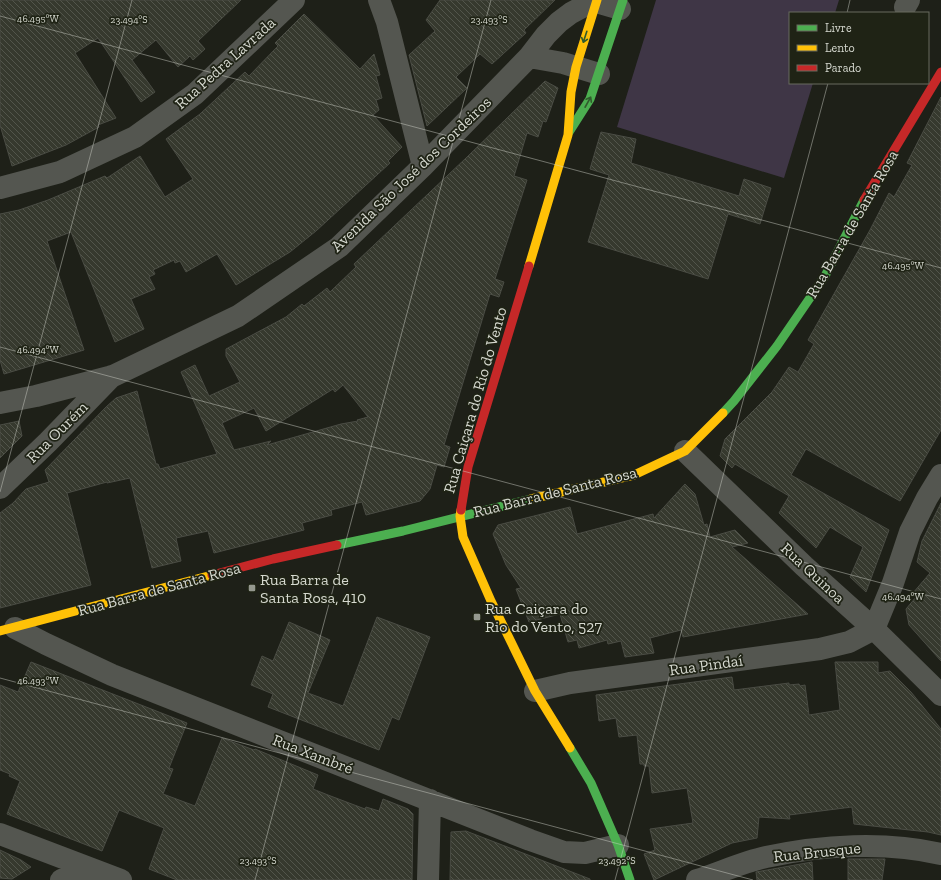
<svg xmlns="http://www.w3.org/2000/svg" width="941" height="880" font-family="'Zilla Slab',serif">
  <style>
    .green { fill: #3f3646 }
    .building { fill: url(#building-back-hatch); stroke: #4a4c44; fill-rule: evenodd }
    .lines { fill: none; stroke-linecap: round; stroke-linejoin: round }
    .street { stroke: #545650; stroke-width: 22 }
    .fast { stroke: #4caf50; stroke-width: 9 }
    .slow { stroke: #ffc107; stroke-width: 9 }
    .jam { stroke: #c62828; stroke-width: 9 }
    .oneway { stroke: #315b2d }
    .ticks { fill: none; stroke: #d5d8cf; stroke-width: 1; stroke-opacity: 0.45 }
    .poi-dot { fill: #95988f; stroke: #1f2315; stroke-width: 1.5 }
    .labels { text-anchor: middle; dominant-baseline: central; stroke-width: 3.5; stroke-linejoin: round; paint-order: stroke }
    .street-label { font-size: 16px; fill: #d5d8cf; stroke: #1f2315 }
    .poi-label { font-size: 16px; fill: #d5d8cf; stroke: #1f2315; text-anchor: start }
    .ticks-label { font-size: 10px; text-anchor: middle; fill: #d5d8cf; stroke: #1f2315; stroke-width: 3.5; stroke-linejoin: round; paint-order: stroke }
  </style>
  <defs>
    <pattern id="building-back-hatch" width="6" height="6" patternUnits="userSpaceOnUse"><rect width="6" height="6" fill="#36392e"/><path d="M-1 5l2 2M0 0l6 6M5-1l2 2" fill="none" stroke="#52554b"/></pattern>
  </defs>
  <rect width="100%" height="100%" fill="#1e2018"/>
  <!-- green -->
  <path class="green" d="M 656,0 L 839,0 L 835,13 L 790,13 L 790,83 L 813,83 L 784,178 L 617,127 Z"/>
  <!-- building -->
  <path class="building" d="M 0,0 L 241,0 L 198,41 L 205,49 L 193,60 L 190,56 L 178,67 L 156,40 L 132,60 L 155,92 L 141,102 L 98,38 L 75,53 L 116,118 L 98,125 L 99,127 L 66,145 L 12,166 L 0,125 Z
    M 440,0 L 555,0 L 524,30 L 526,33 L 492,64 L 480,54 L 456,77 L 467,88 L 427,126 L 409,55 L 435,31 L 426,20 Z
    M 304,14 L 360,69 L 374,54 L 380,75 L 376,76 L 382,98 L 376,100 L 379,110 L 373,115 L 402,147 L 388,161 L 390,163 L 316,231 L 290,252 L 236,285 L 217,254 L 186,272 L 180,261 L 175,263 L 174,260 L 153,270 L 155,274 L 149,277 L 155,289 L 131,299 L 144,329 L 115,342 L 71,232 L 47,241 L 84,350 L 4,374 L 0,360 L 0,214 L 19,210 L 48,200 L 105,176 L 107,178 L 140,156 L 165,197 L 193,179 L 166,139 L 200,114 L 245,72 L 249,76 L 278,46 L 275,43 Z
    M 545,81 L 558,88 L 546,122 L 543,121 L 538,137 L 527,133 L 514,176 L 527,180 L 495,279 L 504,282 L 499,297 L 490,294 L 444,445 L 450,447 L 444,467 L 437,465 L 430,489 L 420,501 L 366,515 L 362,502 L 331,510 L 332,515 L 302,523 L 304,530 L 214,553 L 208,531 L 176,538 L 181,561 L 152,568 L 130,478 L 107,483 L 107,482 L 67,493 L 91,585 L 0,608 L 0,513 L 13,503 L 26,489 L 49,482 L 45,470 L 106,407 L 116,398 L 137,391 L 156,464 L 158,464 L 160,469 L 217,454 L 181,372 L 195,365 L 209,396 L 240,382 L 226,356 L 226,349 L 286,317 L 302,304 L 304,306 L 327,288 L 330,292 L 356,267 L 354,264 L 466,158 ZM 343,385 L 368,417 L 357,420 L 358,421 L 341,424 L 267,445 L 271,441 L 234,450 L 222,423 L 254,408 L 266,431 L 333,389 L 335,392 Z
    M 941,97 L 941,430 L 900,501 L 806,449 L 791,475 L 889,530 L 866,592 L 850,577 L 863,547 L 830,527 L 816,548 L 779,513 L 789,496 L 735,464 L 732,468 L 720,456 L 725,439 L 772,392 L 789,367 L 798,372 L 814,344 L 808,340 L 870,230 L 889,193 L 894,197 L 912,165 L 907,163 Z
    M 601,132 L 636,139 L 631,163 L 739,196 L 744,179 L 771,188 L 760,224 L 728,214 L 708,279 L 588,242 L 609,175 L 590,169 Z
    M 19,421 L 22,436 L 0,458 L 0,425 Z
    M 685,484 L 695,494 L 704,525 L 707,524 L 710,537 L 735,530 L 748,543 L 732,547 L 808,614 L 683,637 L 681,630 L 650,638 L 654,653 L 625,657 L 621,641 L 608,644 L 607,640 L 579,648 L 577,640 L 568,642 L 560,614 L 529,622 L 516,589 L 521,588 L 506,565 L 493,534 L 498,525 L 570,507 L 577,534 L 653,514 L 654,518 Z
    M 941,503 L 941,661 L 909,625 L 906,609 L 916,597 L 913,593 L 930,573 L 917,562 L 922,541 Z
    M 377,617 L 430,637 L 399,720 L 392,717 L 379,750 L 268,707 L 273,694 L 251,685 L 262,656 L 273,661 L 289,622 L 330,640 L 308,693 L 343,706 Z
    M 31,662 L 187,723 L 169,768 L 173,769 L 163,794 L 195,806 L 222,738 L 254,750 L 255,749 L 318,775 L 313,789 L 328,795 L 365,809 L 366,807 L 379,811 L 383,799 L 408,809 L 413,814 L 412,880 L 177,880 L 149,869 L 164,828 L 119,810 L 102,851 L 7,814 L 20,781 L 9,776 L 10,774 L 0,770 L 0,685 L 18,692 Z
    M 835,662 L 878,662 L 878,673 L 890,671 L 911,692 L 941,729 L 941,835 L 928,832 L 854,824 L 852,807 L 789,815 L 790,819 L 759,817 L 757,838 L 732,843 L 654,880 L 644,854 L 655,850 L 650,829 L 693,823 L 687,788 L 652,793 L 649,766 L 644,766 L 644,764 L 640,764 L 637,735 L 619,737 L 616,718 L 599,721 L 596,695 L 732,677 L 734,690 L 789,683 L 789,685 L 799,684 L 800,686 L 805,685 L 809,715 L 840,710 Z
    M 466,831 L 590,879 L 590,880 L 450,880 L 451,832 Z
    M 0,850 L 21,860 L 31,867 L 12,879 L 0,878 Z
    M 848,859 L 885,859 L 882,880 L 848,880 Z
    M 812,862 L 813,880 L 757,880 L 756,872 Z"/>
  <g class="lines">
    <!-- street -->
    <path class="street" d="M 379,0 L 387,22 L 423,166
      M 905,7 L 909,0
      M 529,57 L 563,63 L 599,74
      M 0,188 L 60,172 L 135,137 L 195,94 L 294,0
      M 0,403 L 36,396 L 113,376 L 238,316 L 339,247 L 423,166 L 529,57 L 546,35 L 559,22 L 571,13 L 584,6 L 596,2 L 620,9
      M 685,451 L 804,566 L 874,629 L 941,695
      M 0,488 L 48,442 L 112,376
      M 15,628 L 46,644 L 112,675 L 530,840 L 564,852 L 585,853 L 618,845
      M 535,691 L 570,683 L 820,649 L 849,642 L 874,629 L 893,583 L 910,532 L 927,498 L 941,475
      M 0,834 L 121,880
      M 61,880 L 89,868
      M 428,880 L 430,800
      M 697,880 C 719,873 743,862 766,857 C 821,845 886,841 941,854"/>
    <!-- fast -->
    <path class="fast" d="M 569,132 L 590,99 L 623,0
      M 723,413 L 734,401 L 777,346 L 825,276 L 864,200
      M 337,545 L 403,531 L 531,499
      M 570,748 L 591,783 L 618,845 L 630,880"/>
    <!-- slow -->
    <path class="slow" d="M 529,266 L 568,135 L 571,92 L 576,67 L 597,0
      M 531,499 L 634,475 L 685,451 L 723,413
      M 461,510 L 460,516 L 463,537 L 491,601 L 535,691 L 570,748
      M 0,631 L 212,575"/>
    <!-- jam -->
    <path class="jam" d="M 864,200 L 941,72
      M 461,510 L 468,467 L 529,266
      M 212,575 L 273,559 L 337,545"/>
  </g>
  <!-- one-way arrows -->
  <defs><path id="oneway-shaft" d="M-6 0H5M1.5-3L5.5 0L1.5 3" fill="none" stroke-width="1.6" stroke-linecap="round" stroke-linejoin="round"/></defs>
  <g class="oneway">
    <use href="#oneway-shaft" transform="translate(585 37) rotate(108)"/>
    <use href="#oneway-shaft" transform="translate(588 102) rotate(-61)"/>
  </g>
  <!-- ticks -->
  <path class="ticks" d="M 847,13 L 850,0M 0,16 L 941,268M 0,347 L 941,599M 0,492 L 132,0M 0,678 L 753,880M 255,880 L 491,0M 615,880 L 828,83"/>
  <!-- markers -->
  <g class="poi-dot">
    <rect x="248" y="584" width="8" height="8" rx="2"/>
    <rect x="473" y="613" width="8" height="8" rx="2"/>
  </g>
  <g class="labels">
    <!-- street labels -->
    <g class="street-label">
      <text transform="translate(225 63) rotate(-42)">Rua Pedra Lavrada</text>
      <text transform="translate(411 174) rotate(-44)">Avenida São José dos Cordeiros</text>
      <text transform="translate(852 224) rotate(-60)">Rua Barra de Santa Rosa</text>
      <text transform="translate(475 400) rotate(-74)">Rua Caiçara do Rio do Vento</text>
      <text transform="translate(57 432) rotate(-45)">Rua Ourém</text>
      <text transform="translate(555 492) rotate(-14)">Rua Barra de Santa Rosa</text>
      <text transform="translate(813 573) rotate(43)">Rua Quinoa</text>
      <text transform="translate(159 589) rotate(-15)">Rua Barra de Santa Rosa</text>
      <text transform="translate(706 665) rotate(-8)">Rua Pindaí</text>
      <text transform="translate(313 754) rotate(21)">Rua Xambré</text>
      <text transform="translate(817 852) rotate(-6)">Rua Brusque</text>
    </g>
    <!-- poi labels -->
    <g class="poi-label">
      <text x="260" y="579">Rua Barra de<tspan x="260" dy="18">Santa Rosa, 410</tspan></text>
      <text x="485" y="608">Rua Caiçara do<tspan x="485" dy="18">Rio do Vento, 527</tspan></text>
    </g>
  </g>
  <g class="ticks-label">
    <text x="38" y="22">46.495°W</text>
    <text x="129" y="23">23.494°S</text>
    <text x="489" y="23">23.493°S</text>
    <text x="903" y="269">46.495°W</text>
    <text x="38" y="353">46.494°W</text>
    <text x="903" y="600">46.494°W</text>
    <text x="38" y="684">46.493°W</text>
    <text x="258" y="864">23.493°S</text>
    <text x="617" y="864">23.492°S</text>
  </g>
  <!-- legend -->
  <rect x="789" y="12" width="140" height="72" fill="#1f2315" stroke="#686b5f"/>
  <rect x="797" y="25" width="20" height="6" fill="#4caf50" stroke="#686b5f"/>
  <text x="825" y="32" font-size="12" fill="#d5d8cf">Livre</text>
  <rect x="797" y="45" width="20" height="6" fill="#ffc107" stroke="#686b5f"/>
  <text x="825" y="52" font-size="12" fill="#d5d8cf">Lento</text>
  <rect x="797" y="65" width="20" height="6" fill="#c62828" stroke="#686b5f"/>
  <text x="825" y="72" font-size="12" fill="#d5d8cf">Parado</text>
</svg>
